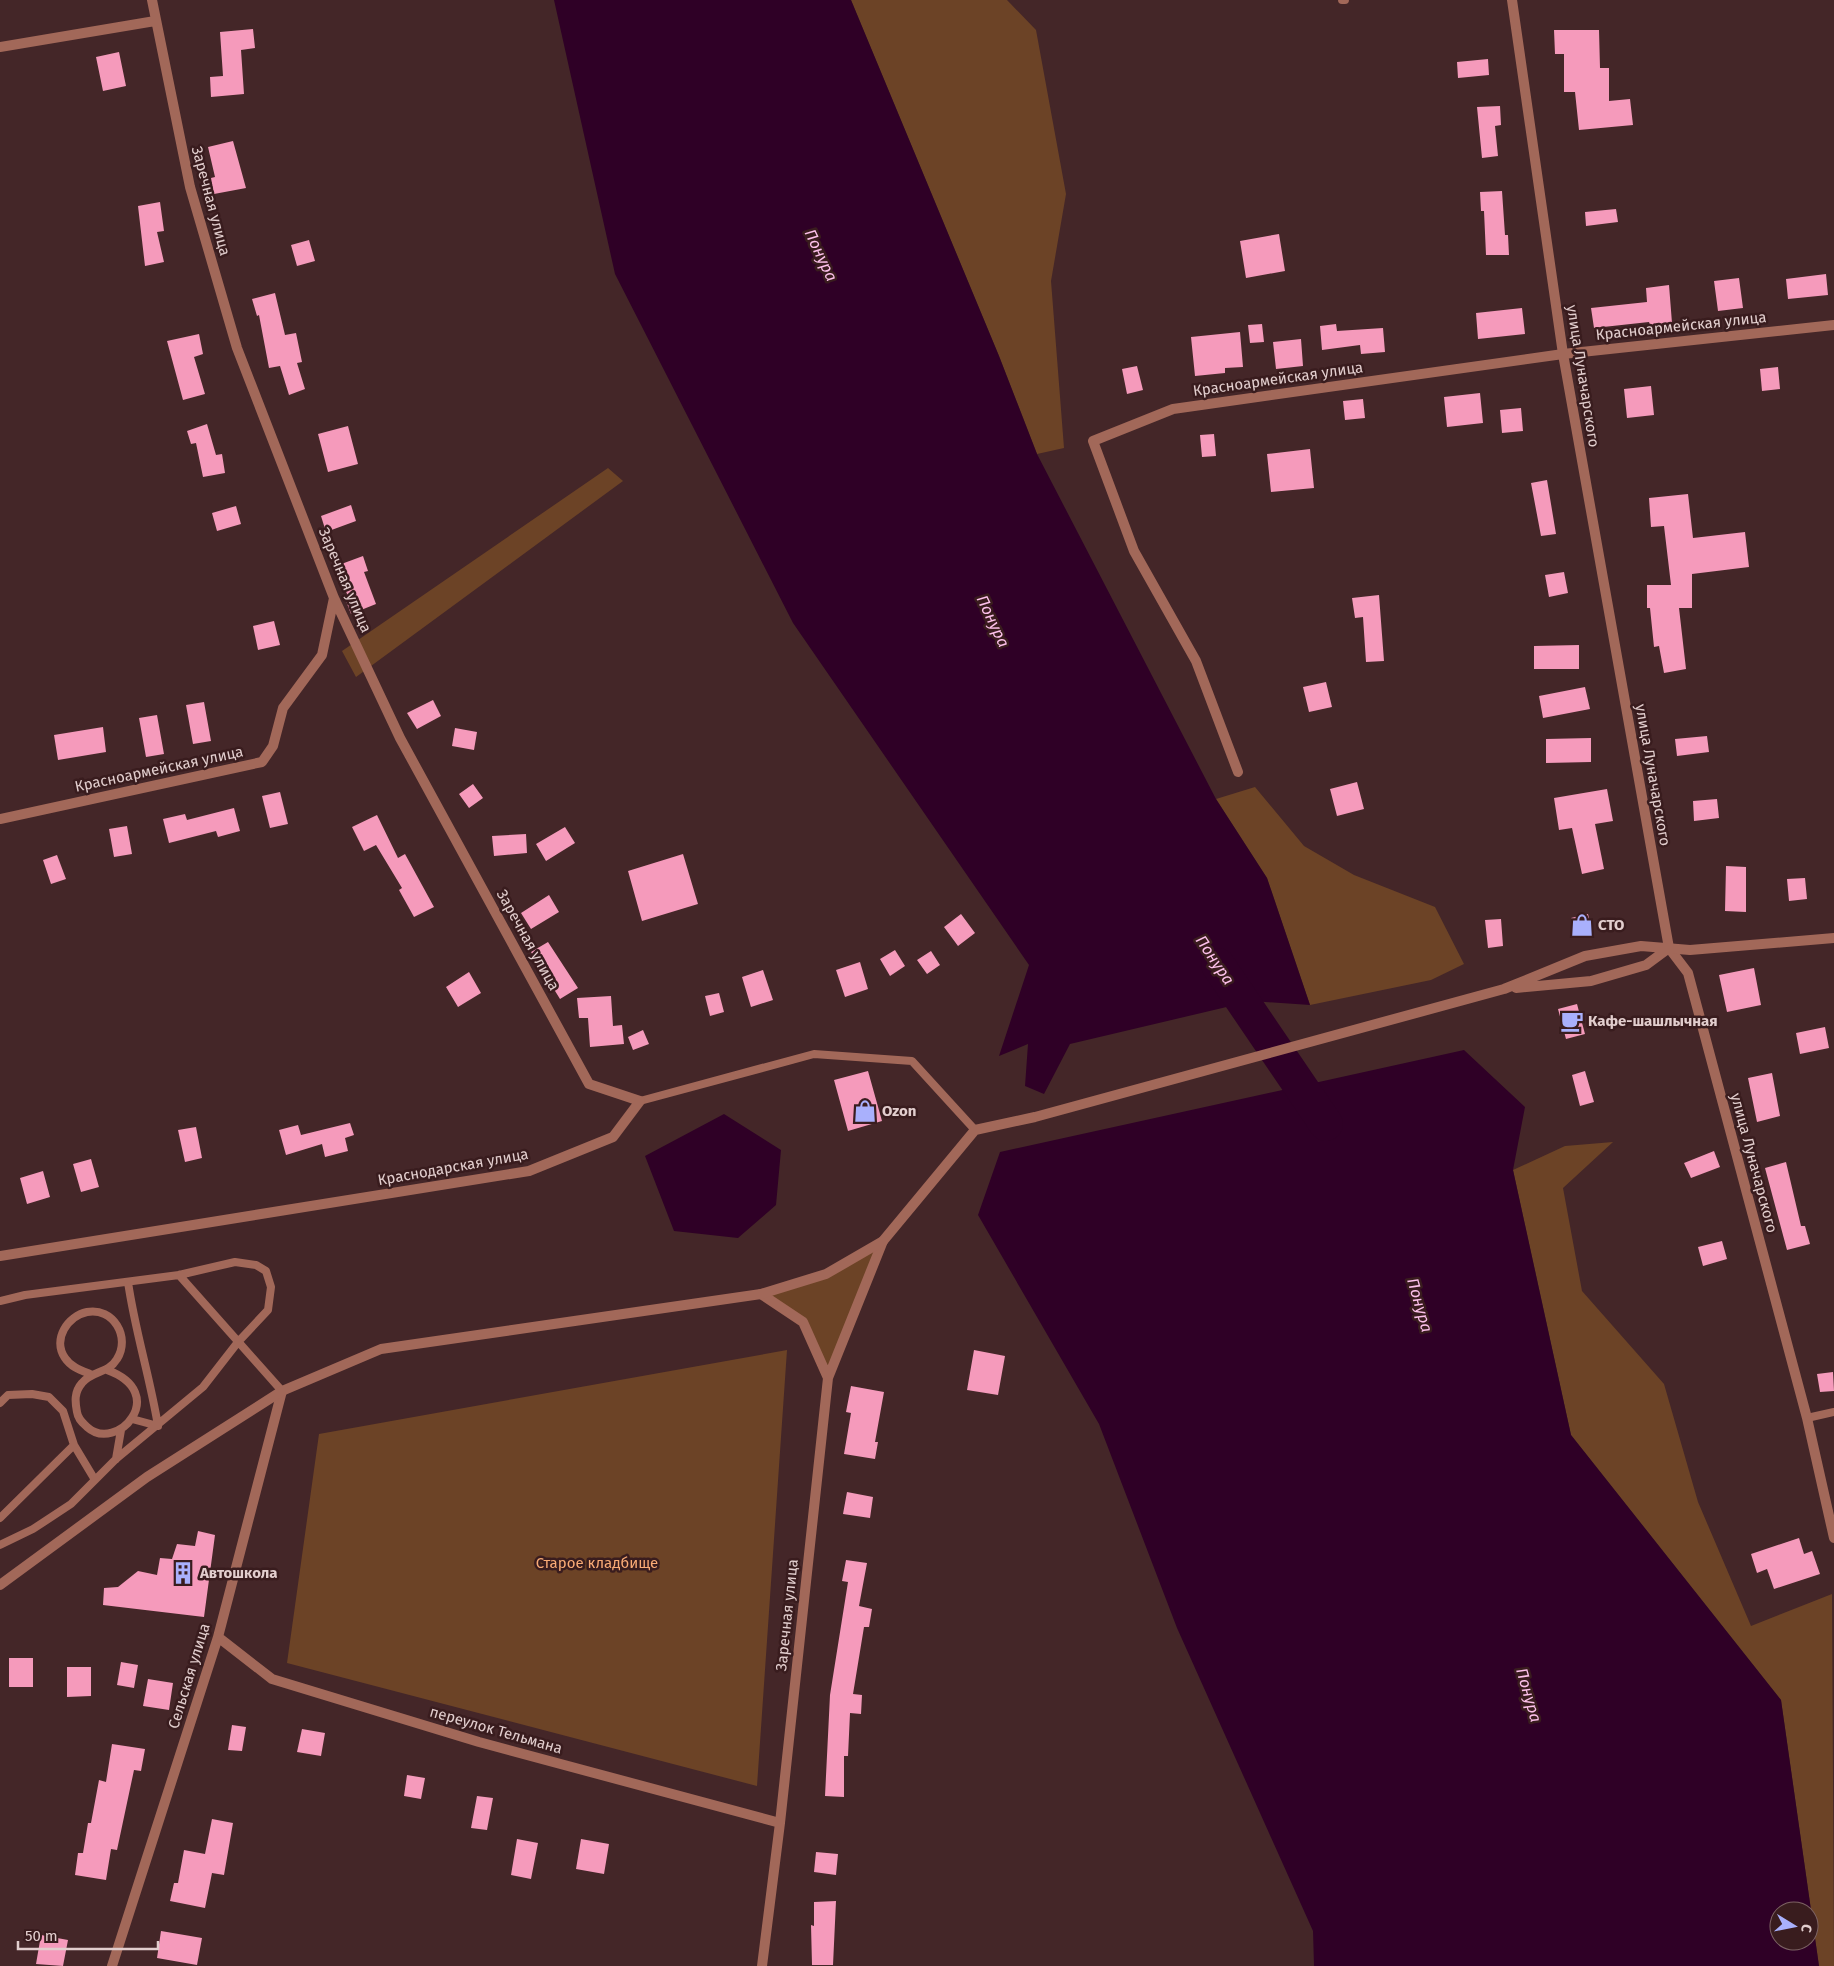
<svg xmlns="http://www.w3.org/2000/svg" width="1834" height="1966" font-family="'Fira Sans',sans-serif">
  <style>
    .green { fill: #6c4326 }
    .water { fill: #2f0026; fill-rule: evenodd }
    .lines { fill: none; stroke-linecap: round; stroke-linejoin: round }
    .river { stroke: #2f0026; stroke-width: 34 }
    .building { fill: #f59abb }
    .service { stroke: #a26859; stroke-width: 8 }
    .minor { stroke: #a26859; stroke-width: 10 }
    .tertiary { stroke: #a26859; stroke-width: 10 }
    .labels { text-anchor: middle; dominant-baseline: central; stroke-width: 5; stroke-linejoin: round; paint-order: stroke }
    .street-label { font-size: 15px; fill: #e2cece; stroke: #391c1e }
    .poi-label { font-size: 15px; font-weight: bold; fill: #e2cece; stroke: #391c1e; text-anchor: start }
    .park-label { font-size: 15px; fill: #faab76; stroke: #391c1e }
    .water-label { font-size: 16px; font-style: italic; fill: #fdc1eb; stroke: #391c1e }
  </style>
  <rect width="100%" height="100%" fill="#442628"/>
  <!-- green -->
  <path class="green" d="M 851,0 L 1007,0 L 1036,30 L 1066,194 L 1051,281 L 1064,448 L 1037,454 L 999,356 Z
    M 608,468 L 623,481 L 356,677 L 342,651 Z
    M 1255,787 L 1304,846 L 1354,875 L 1435,907 L 1464,964 L 1431,980 L 1310,1005 L 1267,878 L 1216,799 Z
    M 1613,1142 L 1563,1188 L 1582,1291 L 1664,1384 L 1698,1502 L 1751,1626 L 1832,1594 L 1834,1966 L 1819,1966 L 1781,1700 L 1571,1435 L 1513,1170 L 1565,1146 Z
    M 883,1241 L 828,1378 L 803,1322 L 761,1294 L 826,1274 Z
    M 787,1350 L 757,1786 L 287,1663 L 319,1434 Z"/>
  <!-- water -->
  <path class="water" d="M 554,0 L 851,0 L 999,356 L 1037,454 L 1216,799 L 1267,878 L 1310,1005 L 1252,1001 L 1070,1044 L 1044,1094 L 1025,1086 L 1028,1044 L 999,1056 L 1029,965 L 793,623 L 615,274 Z
    M 1464,1050 L 1525,1107 L 1513,1170 L 1571,1435 L 1781,1700 L 1819,1966 L 1314,1966 L 1313,1931 L 1177,1628 L 1099,1424 L 978,1215 L 1000,1152 ZM 1779,1911 L 1809,1911 L 1809,1941 L 1779,1941 Z
    M 724,1114 L 781,1150 L 776,1205 L 738,1238 L 674,1231 L 645,1156 Z"/>
  <g class="lines">
    <!-- river -->
    <path class="river" d="M 1218,965 L 1326,1124"/>
  </g>
  <!-- building -->
  <path class="building" d="M 253,29 L 255,48 L 241,50 L 244,94 L 211,97 L 210,77 L 223,76 L 220,32 Z
    M 1554,30 L 1599,30 L 1600,68 L 1609,68 L 1609,101 L 1630,99 L 1633,125 L 1579,130 L 1575,92 L 1564,92 L 1564,54 L 1555,54 Z
    M 119,52 L 126,86 L 103,91 L 96,57 Z
    M 1488,59 L 1489,75 L 1458,78 L 1457,62 Z
    M 1500,106 L 1501,125 L 1495,126 L 1498,156 L 1482,158 L 1477,107 Z
    M 233,141 L 246,188 L 214,194 L 211,178 L 215,177 L 208,147 Z
    M 1502,191 L 1505,235 L 1508,235 L 1509,255 L 1486,255 L 1484,211 L 1481,211 L 1480,192 Z
    M 160,202 L 164,231 L 157,232 L 164,262 L 145,266 L 138,206 Z
    M 1616,209 L 1618,222 L 1586,226 L 1585,212 Z
    M 1279,234 L 1285,271 L 1246,278 L 1240,241 Z
    M 309,240 L 315,261 L 297,266 L 291,245 Z
    M 1826,274 L 1828,295 L 1788,299 L 1786,279 Z
    M 1739,278 L 1743,308 L 1718,311 L 1714,281 Z
    M 1669,285 L 1672,323 L 1650,325 L 1649,322 L 1594,328 L 1591,308 L 1647,302 L 1646,288 Z
    M 275,293 L 285,335 L 296,333 L 302,362 L 297,363 L 305,389 L 289,395 L 280,366 L 269,368 L 259,315 L 257,316 L 252,299 Z
    M 1522,308 L 1525,334 L 1478,339 L 1476,313 Z
    M 1262,324 L 1264,342 L 1250,343 L 1248,325 Z
    M 1336,324 L 1337,331 L 1383,328 L 1385,352 L 1361,354 L 1360,345 L 1322,350 L 1320,326 Z
    M 1240,332 L 1243,367 L 1225,368 L 1225,373 L 1195,376 L 1191,337 Z
    M 199,334 L 203,354 L 194,357 L 205,394 L 183,400 L 167,341 Z
    M 1301,339 L 1303,366 L 1276,369 L 1273,342 Z
    M 1137,366 L 1143,390 L 1127,394 L 1122,369 Z
    M 1778,367 L 1780,389 L 1762,391 L 1760,369 Z
    M 1651,386 L 1654,415 L 1627,418 L 1624,389 Z
    M 1480,393 L 1483,423 L 1447,427 L 1444,397 Z
    M 1363,399 L 1365,418 L 1345,420 L 1343,401 Z
    M 1521,408 L 1523,431 L 1502,433 L 1500,410 Z
    M 207,424 L 216,455 L 222,454 L 225,473 L 203,477 L 196,443 L 191,444 L 187,431 Z
    M 348,426 L 358,464 L 328,472 L 318,434 Z
    M 1214,434 L 1216,456 L 1202,457 L 1200,435 Z
    M 1310,449 L 1314,488 L 1271,492 L 1267,454 Z
    M 1547,480 L 1556,534 L 1541,536 L 1531,483 Z
    M 1688,494 L 1693,538 L 1745,532 L 1749,567 L 1692,574 L 1692,608 L 1679,608 L 1686,669 L 1664,673 L 1659,646 L 1654,647 L 1650,608 L 1647,608 L 1647,585 L 1671,585 L 1664,526 L 1651,527 L 1649,498 Z
    M 351,505 L 356,521 L 326,532 L 321,516 Z
    M 236,506 L 241,524 L 217,531 L 212,513 Z
    M 363,556 L 368,571 L 364,572 L 376,604 L 351,614 L 346,601 L 349,599 L 336,566 Z
    M 1564,572 L 1568,593 L 1549,597 L 1545,575 Z
    M 1379,595 L 1384,661 L 1366,662 L 1363,617 L 1355,618 L 1352,598 Z
    M 274,621 L 280,645 L 258,650 L 253,626 Z
    M 1579,645 L 1579,669 L 1534,669 L 1534,646 Z
    M 1326,682 L 1332,707 L 1309,712 L 1303,687 Z
    M 1585,687 L 1590,709 L 1543,718 L 1539,696 Z
    M 433,700 L 441,716 L 417,729 L 407,713 Z
    M 204,702 L 211,741 L 193,744 L 186,705 Z
    M 157,715 L 164,754 L 146,757 L 139,718 Z
    M 103,727 L 106,752 L 58,760 L 54,735 Z
    M 455,728 L 477,732 L 474,750 L 452,746 Z
    M 1707,736 L 1709,752 L 1677,756 L 1675,739 Z
    M 1591,738 L 1591,762 L 1546,763 L 1546,739 Z
    M 1357,782 L 1364,809 L 1337,816 L 1330,789 Z
    M 473,784 L 483,798 L 469,808 L 459,794 Z
    M 1607,789 L 1613,821 L 1595,824 L 1604,869 L 1582,874 L 1572,828 L 1559,830 L 1554,798 Z
    M 280,792 L 288,824 L 270,828 L 262,796 Z
    M 1717,799 L 1719,818 L 1694,821 L 1693,801 Z
    M 234,808 L 240,831 L 218,837 L 216,831 L 169,843 L 163,819 L 185,814 L 187,820 Z
    M 377,815 L 398,858 L 405,854 L 434,907 L 414,917 L 399,890 L 402,888 L 376,845 L 364,851 L 352,827 Z
    M 127,826 L 132,854 L 114,857 L 109,829 Z
    M 565,827 L 575,843 L 546,861 L 536,844 Z
    M 526,834 L 527,853 L 494,856 L 492,836 Z
    M 683,854 L 698,904 L 642,921 L 628,871 Z
    M 57,855 L 66,879 L 51,884 L 43,860 Z
    M 1726,866 L 1746,867 L 1746,912 L 1725,911 Z
    M 1805,878 L 1807,899 L 1789,901 L 1787,879 Z
    M 549,895 L 559,912 L 531,929 L 521,913 Z
    M 961,914 L 975,933 L 958,946 L 944,927 Z
    M 1588,914 L 1592,931 L 1575,935 L 1571,918 Z
    M 1501,919 L 1503,946 L 1488,948 L 1485,920 Z
    M 548,942 L 578,988 L 560,999 L 531,952 Z
    M 895,950 L 905,966 L 890,976 L 880,959 Z
    M 931,951 L 940,965 L 927,974 L 917,960 Z
    M 860,962 L 868,989 L 845,997 L 836,970 Z
    M 1754,968 L 1761,1005 L 1727,1012 L 1719,975 Z
    M 763,970 L 773,1000 L 751,1007 L 742,977 Z
    M 469,972 L 481,993 L 458,1007 L 446,987 Z
    M 719,993 L 724,1012 L 710,1016 L 705,996 Z
    M 611,996 L 613,1026 L 622,1025 L 624,1044 L 590,1047 L 588,1018 L 579,1018 L 577,998 Z
    M 1577,1004 L 1585,1034 L 1566,1039 L 1558,1009 Z
    M 1825,1027 L 1829,1048 L 1800,1054 L 1796,1033 Z
    M 643,1030 L 649,1044 L 633,1050 L 628,1037 Z
    M 868,1071 L 882,1121 L 848,1131 L 834,1080 Z
    M 1585,1071 L 1594,1102 L 1580,1106 L 1572,1075 Z
    M 1772,1073 L 1780,1116 L 1757,1122 L 1748,1078 Z
    M 350,1123 L 354,1135 L 345,1138 L 348,1151 L 325,1157 L 322,1144 L 286,1155 L 279,1130 L 298,1125 L 301,1135 Z
    M 196,1127 L 202,1158 L 185,1162 L 178,1130 Z
    M 1714,1151 L 1720,1167 L 1691,1178 L 1684,1163 Z
    M 91,1159 L 99,1187 L 81,1192 L 73,1164 Z
    M 1786,1162 L 1801,1226 L 1805,1226 L 1810,1244 L 1787,1250 L 1765,1168 Z
    M 43,1171 L 50,1197 L 27,1204 L 20,1178 Z
    M 1722,1241 L 1727,1259 L 1703,1266 L 1698,1247 Z
    M 974,1350 L 1005,1356 L 998,1395 L 967,1390 Z
    M 1833,1372 L 1834,1391 L 1820,1392 L 1817,1374 Z
    M 851,1386 L 884,1392 L 875,1442 L 878,1442 L 875,1459 L 844,1454 L 851,1413 L 846,1412 Z
    M 847,1492 L 873,1497 L 870,1518 L 843,1514 Z
    M 198,1531 L 215,1535 L 204,1617 L 103,1605 L 104,1588 L 118,1587 L 138,1571 L 157,1575 L 160,1558 L 172,1559 L 177,1544 L 195,1546 Z
    M 1799,1538 L 1804,1554 L 1812,1551 L 1820,1574 L 1774,1589 L 1767,1569 L 1757,1573 L 1751,1554 Z
    M 846,1560 L 867,1563 L 859,1606 L 872,1609 L 869,1627 L 864,1627 L 853,1694 L 862,1695 L 861,1714 L 850,1713 L 848,1756 L 844,1756 L 844,1797 L 825,1796 L 830,1695 L 848,1582 L 842,1581 Z
    M 9,1658 L 33,1658 L 33,1687 L 9,1687 Z
    M 121,1662 L 138,1665 L 134,1688 L 117,1685 Z
    M 67,1667 L 91,1667 L 91,1696 L 67,1697 Z
    M 148,1679 L 173,1683 L 169,1710 L 143,1706 Z
    M 232,1725 L 246,1727 L 242,1751 L 228,1750 Z
    M 302,1729 L 325,1733 L 321,1756 L 297,1752 Z
    M 112,1744 L 145,1749 L 141,1771 L 134,1770 L 117,1850 L 111,1849 L 106,1880 L 75,1875 L 78,1853 L 83,1853 L 88,1823 L 91,1823 L 99,1780 L 106,1782 Z
    M 407,1775 L 425,1778 L 421,1799 L 404,1796 Z
    M 477,1796 L 493,1798 L 487,1830 L 471,1828 Z
    M 212,1819 L 233,1823 L 224,1875 L 212,1873 L 205,1908 L 170,1901 L 174,1883 L 178,1883 L 184,1850 L 205,1854 Z
    M 517,1839 L 538,1843 L 531,1879 L 511,1875 Z
    M 581,1839 L 609,1844 L 604,1874 L 576,1869 Z
    M 816,1852 L 838,1854 L 836,1875 L 814,1872 Z
    M 836,1901 L 833,1965 L 812,1965 L 811,1925 L 814,1926 L 814,1902 Z
    M 161,1931 L 202,1938 L 197,1965 L 157,1958 Z
    M 41,1935 L 68,1940 L 63,1966 L 36,1964 Z"/>
  <g class="lines">
    <!-- service -->
    <path class="service" d="M 1342,0 L 1345,0
      M 640,1101 L 814,1054 L 912,1061 L 975,1130
      M 179,1275 L 282,1391
      M 128,1282 C 135,1331 150,1377 158,1426 L 132,1419
      M 0,1301 L 25,1295 L 179,1275 L 235,1262 L 256,1265 L 266,1271 L 271,1287 L 268,1310 L 238,1342 L 203,1387 L 116,1459 L 71,1504 L 33,1529 L 0,1545
      M 90,1374 C 80,1370 71,1367 65,1358 C 52,1339 68,1316 87,1312 C 113,1307 131,1337 117,1359 C 108,1374 93,1370 82,1383 C 74,1392 75,1402 77,1412 C 78,1419 82,1422 87,1427 C 117,1454 171,1393 107,1370
      M 0,1403 L 8,1395 L 32,1394 L 49,1397 L 63,1411 L 74,1445 L 95,1480
      M 1807,1418 L 1834,1412
      M 116,1459 L 121,1430
      M 0,1518 L 74,1445"/>
    <!-- minor -->
    <path class="minor" d="M 1512,0 L 1563,354 L 1669,948 L 1688,973 L 1807,1418 L 1834,1538
      M 0,47 L 155,21
      M 1238,772 L 1196,661 L 1134,551 L 1093,441 L 1173,409 L 1563,354 L 1834,325
      M 0,819 L 262,762 L 273,746 L 283,708 L 322,655 L 334,598
      M 0,1256 L 529,1171 L 613,1137 L 640,1101 L 589,1084 L 400,738 L 334,598 L 237,348 L 190,187 L 152,0
      M 761,1294 L 803,1322 L 828,1378 L 780,1823 L 762,1966
      M 828,1378 L 883,1241
      M 218,1637 L 272,1679 L 479,1742 L 780,1823
      M 112,1966 L 218,1637 L 282,1391"/>
    <!-- tertiary -->
    <path class="tertiary" d="M 1516,988 L 1591,981 L 1646,965 L 1669,948
      M 0,1585 L 147,1477 L 282,1391 L 381,1349 L 761,1294 L 826,1274 L 883,1241 L 975,1130 L 1035,1117 L 1504,989 L 1585,956 L 1641,946 L 1690,950 L 1834,938"/>
  </g>
  <!-- icons -->
  <defs>
    <symbol id="shop-bare" viewBox="-9 -9 18 18"><path d="M-5-2.5h2.3a2.7 3.5 0 0 1 5.4 0H5L5.5 6h-11ZM-1.5-2.5h3a1.5 2.3 0 0 0-3 0Z" fill="#a9b0fc" stroke="#391c1e" stroke-width="2.5" paint-order="stroke"/></symbol>
    <symbol id="cafe-bare" viewBox="-9 -9 18 18"><path d="M-5.5-4.5H6V0H3Q3 3.5 0 3.5H-2.5Q-5.5 3.5-5.5 0ZM3-3.2v2h1.7v-2ZM-6 4.5H4V6H-6Z" fill="#a9b0fc" stroke="#391c1e" stroke-width="2.5" paint-order="stroke"/></symbol>
    <symbol id="building-bare" viewBox="-9 -9 18 18"><path d="M-4-6H4V6H1V3H-1V6H-4ZM-2.5-4.3h1.7v1.8h-1.7ZM.8-4.3h1.7v1.8H.8ZM-2.5-1h1.7V.8h-1.7ZM.8-1h1.7V.8H.8Z" fill="#a9b0fc" stroke="#391c1e" stroke-width="2.5" paint-order="stroke"/></symbol>
  </defs>
  <g fill-rule="evenodd">
    <use href="#shop-bare" x="1566" y="909" width="32" height="32"/>
    <use href="#cafe-bare" x="1556" y="1005" width="32" height="32"/>
    <use href="#shop-bare" x="849" y="1095" width="32" height="32"/>
    <use href="#building-bare" x="167" y="1557" width="32" height="32"/>
  </g>
  <g class="labels">
    <!-- street labels -->
    <g class="street-label">
      <text transform="translate(211 201) rotate(75)">Заречная улица</text>
      <text transform="translate(1681 326) rotate(-6)">Красноармейская улица</text>
      <text transform="translate(1583 376) rotate(81)">улица Луначарского</text>
      <text transform="translate(1278 379) rotate(-8)">Красноармейская улица</text>
      <text transform="translate(345 580) rotate(67)">Заречная улица</text>
      <text transform="translate(159 769) rotate(-12)">Красноармейская улица</text>
      <text transform="translate(1653 775) rotate(80)">улица Луначарского</text>
      <text transform="translate(528 940) rotate(61)">Заречная улица</text>
      <text transform="translate(1754 1163) rotate(75)">улица Луначарского</text>
      <text transform="translate(453 1167) rotate(-10)">Краснодарская улица</text>
      <text transform="translate(787 1615) rotate(-84)">Заречная улица</text>
      <text transform="translate(189 1676) rotate(-73)">Сельская улица</text>
      <text transform="translate(496 1730) rotate(16)">переулок Тельмана</text>
    </g>
    <!-- poi labels -->
    <g class="poi-label">
      <text x="1598" y="925">СТО</text>
      <text x="1588" y="1021">Кафе-шашлычная</text>
      <text x="882" y="1111">Ozon</text>
      <text x="200" y="1573">Автошкола</text>
    </g>
    <!-- park labels -->
    <g class="park-label">
      <text x="597" y="1563">Старое кладбище</text>
    </g>
    <!-- water labels -->
    <g class="water-label">
      <text transform="translate(821 255) rotate(65)">Понура</text>
      <text transform="translate(993 621) rotate(65)">Понура</text>
      <text transform="translate(1215 960) rotate(56)">Понура</text>
      <text transform="translate(1420 1305) rotate(74)">Понура</text>
      <text transform="translate(1529 1695) rotate(74)">Понура</text>
    </g>
  </g>
  <!-- north arrow -->
  <g transform="translate(1794 1926) rotate(100)"><circle r="24" fill="#391c1e" stroke="#7d6364"/>
  <path d="M0-4L9 19L0 12L-9 19Z" fill="#a9b0fc"/>
  <text y="-8" font-size="14" font-weight="bold" text-anchor="middle" fill="#e2cece">С</text>
  </g>
  <!-- scale -->
  <path d="M18 1941v8h140v-8" fill="none" stroke="#e2cece" stroke-width="2.5"/>
  <text x="25" y="1941" font-size="15" fill="#e2cece" stroke="#391c1e" stroke-width="4" paint-order="stroke">50 m</text>
</svg>
